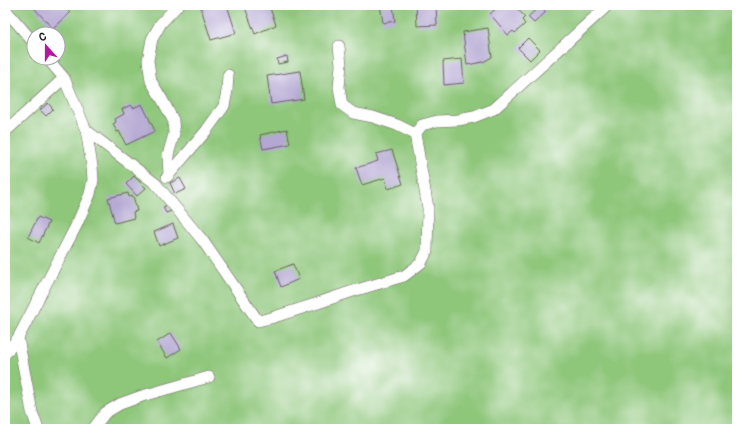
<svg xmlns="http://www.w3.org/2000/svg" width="742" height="434" font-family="Pangolin,sans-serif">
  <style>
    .green { fill: #8ec67a; stroke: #55714b; fill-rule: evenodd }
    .building { fill: #b4a7d3 }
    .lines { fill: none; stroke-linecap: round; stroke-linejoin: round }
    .street-casing { stroke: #676158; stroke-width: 12 }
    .street { stroke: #fff; stroke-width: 11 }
  </style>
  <rect width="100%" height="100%" fill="#fff"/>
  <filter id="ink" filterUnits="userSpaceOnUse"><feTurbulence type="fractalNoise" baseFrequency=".025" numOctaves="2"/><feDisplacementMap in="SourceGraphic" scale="8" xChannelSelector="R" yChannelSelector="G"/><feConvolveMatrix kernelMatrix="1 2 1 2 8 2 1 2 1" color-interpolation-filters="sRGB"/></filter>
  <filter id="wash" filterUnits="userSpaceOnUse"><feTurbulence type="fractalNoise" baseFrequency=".012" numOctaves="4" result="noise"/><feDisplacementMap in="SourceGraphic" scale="16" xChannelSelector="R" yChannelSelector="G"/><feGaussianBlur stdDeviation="0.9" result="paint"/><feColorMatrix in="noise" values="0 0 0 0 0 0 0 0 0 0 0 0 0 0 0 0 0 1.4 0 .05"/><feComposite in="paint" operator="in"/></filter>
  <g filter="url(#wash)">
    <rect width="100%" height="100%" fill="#f3e1c6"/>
    <!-- green -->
    <path class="green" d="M 5,5 L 737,5 L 737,429 L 5,429 ZM 34,34 L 58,34 L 58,58 L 34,58 Z"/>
    <g id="blocks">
      <!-- building -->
      <path class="building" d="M 39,5 L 63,5 L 70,13 L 53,29 L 35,9 Z
        M 200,5 L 227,5 L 236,33 L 211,40 Z
        M 244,5 L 269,5 L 276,25 L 255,34 Z
        M 380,5 L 393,5 L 395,21 L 383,23 Z
        M 416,5 L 436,5 L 437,25 L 417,26 Z
        M 500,5 L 514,5 L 525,17 L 522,20 L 525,24 L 515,33 L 513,31 L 508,35 L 490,14 Z
        M 540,6 L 546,12 L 534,23 L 528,17 Z
        M 488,28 L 492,57 L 483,62 L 467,65 L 463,32 Z
        M 528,38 L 540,50 L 530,60 L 518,48 Z
        M 287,56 L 288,62 L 278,64 L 277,59 Z
        M 462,59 L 464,83 L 444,85 L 443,61 Z
        M 300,71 L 304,99 L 271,104 L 267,76 Z
        M 48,103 L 53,109 L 46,116 L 40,110 Z
        M 142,104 L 155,131 L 126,145 L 119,131 L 117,132 L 113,124 L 116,122 L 115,119 L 124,114 L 122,109 L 131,105 L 133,108 Z
        M 287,129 L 290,144 L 263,149 L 260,135 Z
        M 392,150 L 403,184 L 388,189 L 385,178 L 362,185 L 356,168 L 378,161 L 376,154 Z
        M 134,176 L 146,188 L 137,196 L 126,184 Z
        M 180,178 L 186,189 L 175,194 L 170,183 Z
        M 128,193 L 129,197 L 133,196 L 137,211 L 133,212 L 134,218 L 115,223 L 108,198 Z
        M 168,205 L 171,211 L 166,213 L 163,207 Z
        M 38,217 L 49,222 L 39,243 L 28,237 Z
        M 173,224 L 178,238 L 159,246 L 154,232 Z
        M 293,264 L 299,279 L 281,287 L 275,271 Z
        M 171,333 L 181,349 L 167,358 L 157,342 Z"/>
    </g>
  </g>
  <g filter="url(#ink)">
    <use href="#blocks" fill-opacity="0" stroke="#676158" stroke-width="1"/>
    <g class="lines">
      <defs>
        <path id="street" d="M 5,9 L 34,43
          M 339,46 L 341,65 L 339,87 L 342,105 L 353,113 L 373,117 L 397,125 L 415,134
          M 86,130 L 156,184 L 203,241 L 258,321 L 271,318 L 315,304 L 350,292 L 404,276 L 421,263 L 427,251 L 428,208 L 415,134 L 422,125 L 437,121 L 458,120 L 474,117 L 494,109 L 608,5
          M 5,132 L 64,78
          M 169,175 L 168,155 L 174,134 L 173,120 L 163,101 L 151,81 L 148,60 L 152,39 L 161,23 L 178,5
          M 167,177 L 206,131 L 224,106 L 227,91 L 228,75
          M 5,354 L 18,338
          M 38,429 L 32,412 L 18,338 L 76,226 L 90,194 L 93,180 L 92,166 L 86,130 L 64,78 L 47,58
          M 93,429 L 105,413 L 120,404 L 142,396 L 209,377"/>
      </defs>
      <!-- street casing -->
      <use href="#street" class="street-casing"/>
      <!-- street -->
      <use href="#street" class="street"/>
    </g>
  </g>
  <!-- margin -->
  <rect width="742" height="434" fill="none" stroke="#fff" stroke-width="20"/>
  <!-- north arrow -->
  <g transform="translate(46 46) rotate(339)"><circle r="19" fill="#ffffff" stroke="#a4a4a4"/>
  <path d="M0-3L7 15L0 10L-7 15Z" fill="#b5179e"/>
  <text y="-6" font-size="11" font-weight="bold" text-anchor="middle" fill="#1c1c1c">С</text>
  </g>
</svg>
